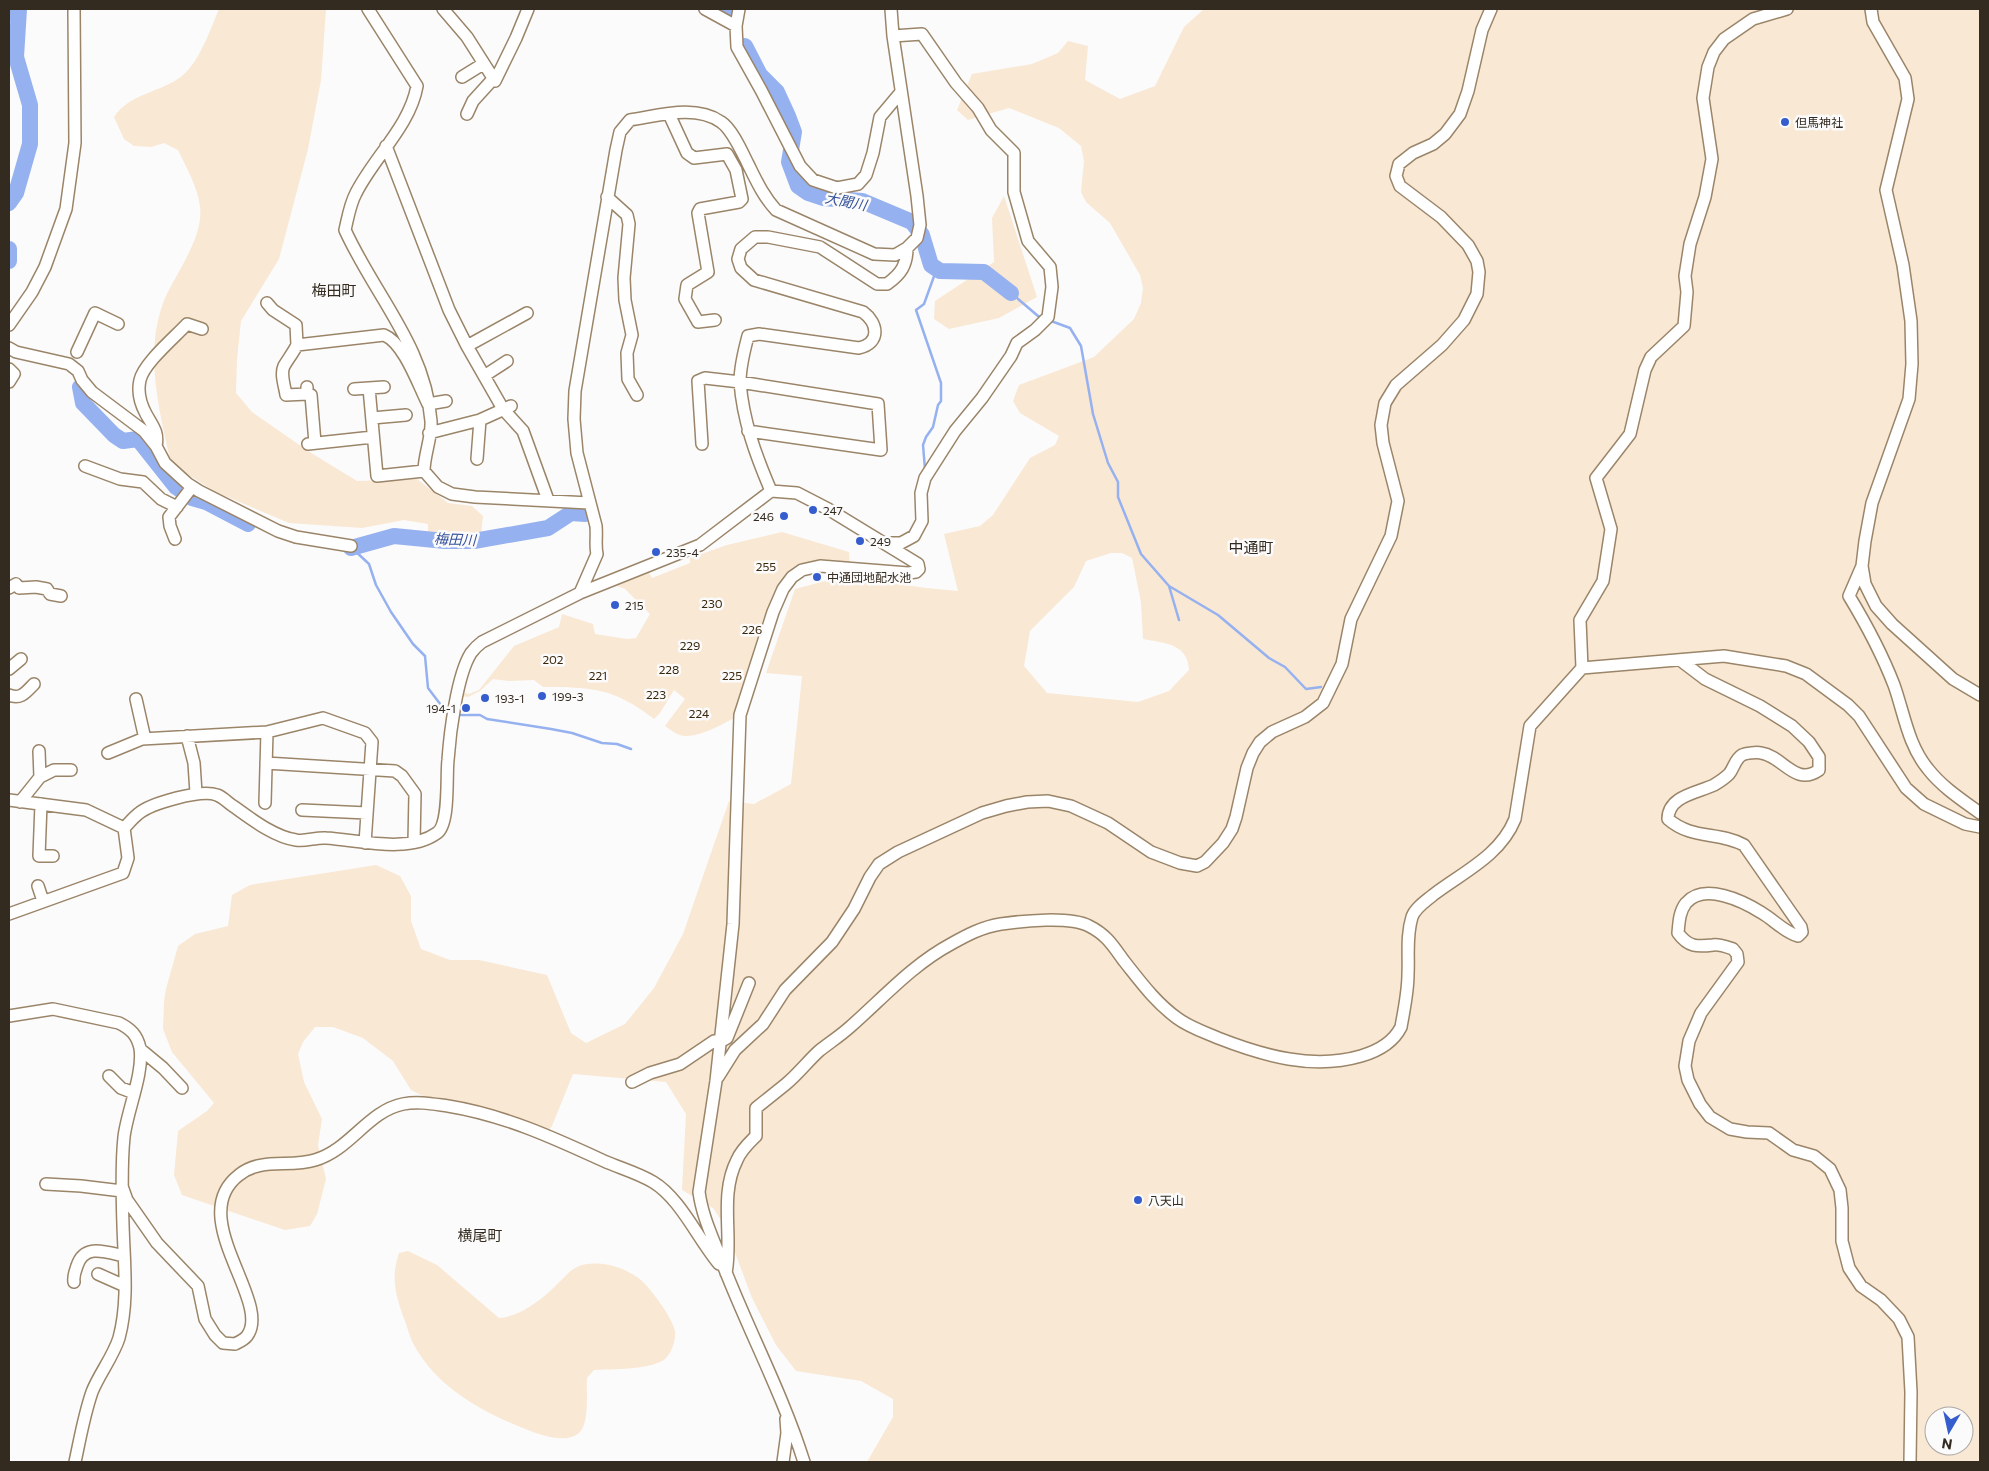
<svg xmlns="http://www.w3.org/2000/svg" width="1989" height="1471" font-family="Commissioner,'Noto Sans JP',sans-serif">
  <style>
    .green { fill: #f9e8d4; fill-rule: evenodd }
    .water { fill: #96b1ef }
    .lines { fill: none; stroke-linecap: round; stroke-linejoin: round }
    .stream { stroke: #96b1ef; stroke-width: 2.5 }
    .river { stroke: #96b1ef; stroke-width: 16 }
    .minor-casing { stroke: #9b8569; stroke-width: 14 }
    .minor { stroke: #fff; stroke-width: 11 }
    .poi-dot { fill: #365dce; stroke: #fbfbfb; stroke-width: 2 }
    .labels { text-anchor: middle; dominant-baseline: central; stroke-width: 5; stroke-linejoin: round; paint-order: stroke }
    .poi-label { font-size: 12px; fill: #342b20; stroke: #fbfbfb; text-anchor: start }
    .park-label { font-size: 12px; fill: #3b270c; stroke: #fbfbfb }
    .water-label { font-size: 14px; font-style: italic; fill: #36529c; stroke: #fbfbfb }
    .quarter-label { font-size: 15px; fill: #342b20; stroke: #fbfbfb }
  </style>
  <rect width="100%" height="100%" fill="#fbfbfb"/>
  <!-- green -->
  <path class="green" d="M 219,9 L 326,9 L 321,80 L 308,149 L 279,259 L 241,321 L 237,359 L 236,393 L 252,412 L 308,451 L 357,481 L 417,479 L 448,503 L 472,506 L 483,516 L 481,535 L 428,533 L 428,524 L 404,520 L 362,528 L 289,523 L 216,492 L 171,464 C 162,424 151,380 155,339 C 156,327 160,310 165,298 C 177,272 204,236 200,207 C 198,187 186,167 178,150 L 164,143 L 151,147 L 134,146 L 124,139 L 114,117 C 130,93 160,93 182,76 C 200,61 210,30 219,9 Z
    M 1204,9 L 1980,9 L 1980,1462 L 867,1462 L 893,1417 L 893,1399 L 861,1381 L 796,1371 L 776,1345 L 752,1298 L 725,1226 L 713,1208 L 682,1190 L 686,1114 L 666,1082 L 573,1074 L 552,1126 L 546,1134 L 429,1099 L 411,1090 L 393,1061 L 363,1038 L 333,1027 L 315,1027 L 303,1042 L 298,1054 L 304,1082 L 322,1119 L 318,1145 L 326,1179 L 317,1214 L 310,1226 L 285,1230 L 182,1195 L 174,1175 L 178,1131 L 207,1111 L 214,1103 L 172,1052 L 163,1029 L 164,1001 L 166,989 L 178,946 L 195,934 L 228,926 L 232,895 L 250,885 L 376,865 L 400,876 L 411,896 L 411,921 L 421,949 L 450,960 L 479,960 L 547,975 L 571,1033 L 586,1043 L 625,1024 L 654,988 L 683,934 L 729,801 L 754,804 L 791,784 L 802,676 L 766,673 L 795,589 L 844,576 L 926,588 L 958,591 L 944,534 L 980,526 L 993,515 L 1030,458 L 1055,445 L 1059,436 L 1020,413 L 1013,401 L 1019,385 L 1094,357 L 1134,319 L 1141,303 L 1143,288 L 1140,275 L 1110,223 L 1086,202 L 1081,192 L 1084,161 L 1081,146 L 1059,128 L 1009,108 L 968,120 L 957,110 L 972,74 L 1032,64 L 1058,53 L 1068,41 L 1088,46 L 1085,80 L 1120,99 L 1155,86 L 1184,27 ZM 1111,553 L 1122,553 L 1132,558 L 1141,602 L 1143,639 C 1165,643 1188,644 1189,670 L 1169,691 L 1138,702 L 1047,693 L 1024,666 L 1030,631 L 1074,587 L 1086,561 ZM 1934,1416 L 1964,1416 L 1964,1446 L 1934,1446 Z
    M 1004,196 L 1037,297 L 999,318 L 949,329 L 934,319 L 935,301 L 994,262 L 992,218 Z
    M 782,532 L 849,552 L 850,567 L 820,566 L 792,577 L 740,715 C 724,723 705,735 687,736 C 679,737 671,730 665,726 L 685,699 L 674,690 L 660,713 L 654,719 C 614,688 592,687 543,687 L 534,680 L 509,681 L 493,679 L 480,691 L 468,697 L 458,695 L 458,691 L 469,694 L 479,690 L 514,646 L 559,627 L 562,614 L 593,624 L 595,634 L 627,639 L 636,638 L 650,614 L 625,589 L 612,584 L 647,569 L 652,578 L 690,563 L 690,558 L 727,545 Z
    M 408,1251 L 437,1265 L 499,1318 C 516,1317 536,1304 549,1292 C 569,1275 571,1261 603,1264 C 616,1265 631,1272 641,1280 C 651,1289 672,1317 675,1331 C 676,1339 672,1353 665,1359 C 651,1370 612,1369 594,1370 L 587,1378 C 586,1392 590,1423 579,1433 C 567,1444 540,1435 528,1430 C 484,1413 437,1388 414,1345 C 409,1336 407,1325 403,1316 C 395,1293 391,1277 399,1253 Z"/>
  <!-- water -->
  <path class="water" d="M 10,9 L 23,9 L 24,24 L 18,50 L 10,19 Z"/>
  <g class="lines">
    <!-- stream -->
    <path class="stream" d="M 1011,293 L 1038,316 L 1043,318
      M 1051,321 L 1070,328 L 1081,346 L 1093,414 L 1108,463 L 1118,482 L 1118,497 L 1141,554 L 1169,586 L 1218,615 L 1269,658 L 1285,667 L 1306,689 L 1321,687
      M 925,469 L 923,445 L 926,437 L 933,427 L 938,405 L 941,401 L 941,383 L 916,310 L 924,304 L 937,268
      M 352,548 L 369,564 L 376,585 L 391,612 L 413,644 L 425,656 L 428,688 L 447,713
      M 1169,586 L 1179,620
      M 458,715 L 480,715 L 487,719 L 551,729 L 572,733 L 602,743 L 617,744 L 631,749"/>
    <!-- river -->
    <path class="river" d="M 727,9 L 728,10
      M 745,46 L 760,75 L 777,92 L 788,116 L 794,132 L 789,162 L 798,186 L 808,193 L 823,198 L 862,201 L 912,222 L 922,235 L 931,265 L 940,271 L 984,272 L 1011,293
      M 9,203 L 16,193 L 30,144 L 30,105 L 16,57 L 19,9
      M 9,249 L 9,261
      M 80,387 L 83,403 L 114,435 L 123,441 L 138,439 L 176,487 L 192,498 L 206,502 L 248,524
      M 351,548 L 394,536 L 445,541 L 474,541 L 548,528 L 571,513 L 585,514"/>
    <defs>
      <path id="minor" d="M 368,9 L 417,86 C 410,126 374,157 356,193 C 350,204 348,217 345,230 C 375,296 425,346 431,421 C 432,437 424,455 424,471 L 438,487 L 452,494 L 475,497 L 589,503
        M 443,9 L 467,37 L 495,81 L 516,38 L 528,9
        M 705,9 L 736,26
        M 739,9 L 736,26 L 737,47 L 761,90 L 800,166 L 813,180 L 837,188 L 858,184 L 866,175 L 873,153 L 880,117 L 901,92
        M 1871,9 L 1873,22 L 1905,78 L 1908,99 L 1886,190 L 1903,265 L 1911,321 L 1912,364 L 1909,399 L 1872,503 L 1865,541 L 1862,566 L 1865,584 L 1876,606 L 1892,624 L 1953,679 L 1980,695
        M 462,77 L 483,64
        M 467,114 L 473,101 L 493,79
        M 669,114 L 687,153 L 694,158 L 727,154 L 736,170 L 742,199 L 739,202 L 700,209 L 698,213 L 708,272 L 687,285 L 685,299 L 698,322 L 715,320
        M 386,146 L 449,310 L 467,346 L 503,409 L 523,431 L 548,500
        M 607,197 L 627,215 L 629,224 L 624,278 L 625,300 L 632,335 L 627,353 L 628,379 L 637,395
        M 267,303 L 273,310 L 296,325 L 297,345
        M 9,325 L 32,292 L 45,267 L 66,209 L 75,143 L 74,9
        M 467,346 L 527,313
        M 9,348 L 16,352 L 69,364 L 78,371 L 82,380 L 92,392 L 144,431 L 156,446 L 165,463 L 188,484 L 199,491 L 278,531 L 296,537 L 351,546
        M 77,352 L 95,313 L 118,324
        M 9,369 L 14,374 L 9,382
        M 484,376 L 507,361
        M 307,387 L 307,394 L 311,395 L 315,443
        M 384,387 L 369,388 L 377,476 L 424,471
        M 354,389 L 369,388
        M 307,394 L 286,395 C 285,387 280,374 284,366 C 288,359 293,353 297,345 L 384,335 C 404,343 418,384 428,404 L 446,401
        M 372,418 L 406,415
        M 429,433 L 480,420 L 511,406
        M 308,444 L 373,437
        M 702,444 L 698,381 L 705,378 L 740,382 L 878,404 L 881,450 L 748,431
        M 156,446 C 159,432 152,425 146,414 C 140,403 137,393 140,380 C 144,363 174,338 187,324 L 202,329
        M 477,459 L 480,420
        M 85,466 L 120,479 L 143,482 L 161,499 L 177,507
        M 771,491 C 756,456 743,421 740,382 C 740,367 744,351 748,336 L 759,334 L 859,348 C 881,343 878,323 863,312 L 754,280 L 741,268 L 738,259 L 741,249 L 755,237 L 768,237 L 820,247 L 877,284 L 887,284 C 901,274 907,265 907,248
        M 175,539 L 170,526 L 169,517 L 192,487
        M 885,543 L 901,543 L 914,536 L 922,521 L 921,493 L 925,478 L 955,431 L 982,398 L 1011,356 L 1017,343 L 1035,330 L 1048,317 L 1052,287 L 1050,267 L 1028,241 L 1014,192 L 1014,153 L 991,130 L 978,108 L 956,83 L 922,34 L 893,36
        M 1862,566 L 1849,596 C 1866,624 1882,654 1894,685 C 1904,713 1908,745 1928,769 C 1942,787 1962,800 1980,813
        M 9,588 L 16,584 L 19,588 L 36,587 L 47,589 L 50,594 L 61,596
        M 580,593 L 597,554 C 595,545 597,536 596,526 L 577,453 L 574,419 L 575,391 L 616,150 L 620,132 L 630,120 C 658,116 695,104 721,122 C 732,129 742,152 748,164 C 756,180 763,196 776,210 L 874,254 L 895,255 L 907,248 L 917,238 L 920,225 L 917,196 L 893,36 L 891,9
        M 1680,660 L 1705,679 L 1760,706 L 1792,726 L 1809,742 L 1819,757 L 1819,770 C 1795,787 1783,756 1761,753 C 1757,752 1746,753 1742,755 C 1735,759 1734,768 1729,774 C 1725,778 1719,782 1714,785 C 1697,793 1668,796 1668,819 C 1692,840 1718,831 1744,845 L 1801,927 L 1802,932 L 1798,936 C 1784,932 1774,920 1762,913 C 1743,901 1704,882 1686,903 C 1679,912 1679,923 1678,933 C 1688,947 1697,947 1713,945 C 1719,944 1727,947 1733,949 L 1737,954 L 1738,962 L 1701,1013 L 1689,1041 L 1685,1066 L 1688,1080 L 1700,1104 L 1710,1117 L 1730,1129 L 1747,1132 L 1769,1133 L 1793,1150 L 1814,1156 L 1830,1169 L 1840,1190 L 1842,1208 L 1842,1241 L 1849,1268 L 1861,1286 L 1881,1300 L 1899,1319 L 1908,1337 L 1911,1392 L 1910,1462
        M 1582,668 L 1580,620 L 1603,581 L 1611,529 L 1596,478 L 1630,434 L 1645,370 L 1651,357 L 1684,326 L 1687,292 L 1685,276 L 1690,244 L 1705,197 L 1712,159 L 1703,98 L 1708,67 L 1714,52 L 1724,39 L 1753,19 L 1787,9
        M 9,669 L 21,659
        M 9,695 C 21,700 26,692 34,684
        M 136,699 L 145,739
        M 187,736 L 194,763 L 196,793
        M 108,753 L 142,739 L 267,732
        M 266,763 L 395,771 L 402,776 L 415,794 L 414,842
        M 40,777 L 54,770 L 71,770
        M 9,800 L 86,810 L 124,828
        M 20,802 L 40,777 L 39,751
        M 265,803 L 267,732 L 323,718 L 365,733 L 372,742 L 365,843
        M 41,804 L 39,856 L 53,856
        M 302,810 L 367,813
        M 124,828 C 129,823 133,818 138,814 C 151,803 201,789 217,795 C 223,797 228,803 233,806 C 250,818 274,837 296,840 C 305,842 316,837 326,838 C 359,840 408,854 437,833 C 450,824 446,776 448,760 C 450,732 457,675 471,653 C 474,649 478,645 482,642 L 580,593 L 700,545 L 771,491 L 797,493 L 828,509 L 918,564 L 919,569 L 916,572 L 908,573 L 820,566 L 802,570 L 792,577 L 783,589 L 773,612 L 740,715 L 733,924 L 716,1081 L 699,1192 C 702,1215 712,1236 720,1257 C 746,1326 782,1392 804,1462
        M 38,886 L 43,901
        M 9,914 L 123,873 L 128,858 L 124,828
        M 9,1016 L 53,1009 L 119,1023 C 131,1029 137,1035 140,1048 C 144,1073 127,1111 124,1137 C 121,1166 122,1196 123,1225 C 124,1262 129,1301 119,1338 C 113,1357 99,1374 92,1392 C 84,1415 80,1439 75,1462
        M 140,1049 L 163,1068 L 182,1088
        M 109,1076 L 121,1088 L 134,1093
        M 718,1077 L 735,1050 L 763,1024 L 785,990 L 832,942 L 854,909 L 870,877 L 879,864 L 898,852 L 982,813 L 1006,806 L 1027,802 L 1048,801 L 1071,806 L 1108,823 L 1151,852 L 1180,863 L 1197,866 L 1205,862 L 1223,843 L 1232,829 L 1236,817 L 1247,768 L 1253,753 L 1260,742 L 1272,732 L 1305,717 L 1323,703 L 1342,664 L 1351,619 L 1391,536 L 1398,501 L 1383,443 L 1381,425 L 1385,403 L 1396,385 L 1442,345 L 1464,320 L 1477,294 L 1479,272 L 1477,261 L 1468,245 L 1441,217 L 1400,186 L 1396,176 L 1399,164 L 1413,153 L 1433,144 L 1445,134 L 1460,114 L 1468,91 L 1482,30 L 1491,9
        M 632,1082 L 650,1073 L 680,1064 L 714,1041 L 720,1042 L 727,1038 L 749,983
        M 46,1184 L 81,1186 L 122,1191
        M 122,1186 L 127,1200 L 157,1243 L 198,1286 L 205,1319 L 215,1335 L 223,1343 L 235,1344 C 239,1342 244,1340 247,1336 C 273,1302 184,1217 239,1175 C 261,1157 289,1168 315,1160 C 350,1150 368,1111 403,1104 C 419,1101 433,1104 448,1106 C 504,1115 554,1138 604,1161 C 620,1168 638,1173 653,1182 C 680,1198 698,1239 719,1264
        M 726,1273 C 733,1236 719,1195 737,1160 C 741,1150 749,1143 756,1136 L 756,1108 C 766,1100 776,1092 786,1084 C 798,1074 808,1061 819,1051 C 829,1043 840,1036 850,1027 C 883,998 912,965 951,944 C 967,935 982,927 1001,924 C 1022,921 1070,916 1089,926 C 1107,935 1113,946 1124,961 C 1140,981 1155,1002 1177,1018 C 1189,1027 1204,1032 1218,1038 C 1264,1056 1313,1070 1361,1056 C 1378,1051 1393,1043 1401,1027 C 1404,1010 1408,992 1408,974 C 1409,956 1406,936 1412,917 C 1415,908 1426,901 1433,895 C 1463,872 1500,856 1515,819 L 1530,726 L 1582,668 L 1724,656 L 1786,666 L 1806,674 L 1848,705 L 1859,716 L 1906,788 L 1924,804 L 1965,824 L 1980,827
        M 98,1274 L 125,1286
        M 74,1282 C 73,1276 75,1272 77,1266 C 84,1243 106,1252 124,1256
        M 783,1462 L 787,1433 L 786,1419"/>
    </defs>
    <!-- minor casing -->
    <use href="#minor" class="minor-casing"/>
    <!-- minor -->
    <use href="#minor" class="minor"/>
  </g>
  <!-- markers -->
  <g class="poi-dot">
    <circle cx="1785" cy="122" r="5"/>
    <circle cx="813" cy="510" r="5"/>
    <circle cx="784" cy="516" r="5"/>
    <circle cx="860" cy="541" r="5"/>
    <circle cx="656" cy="552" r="5"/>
    <circle cx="817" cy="577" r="5"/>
    <circle cx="615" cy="605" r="5"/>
    <circle cx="542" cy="696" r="5"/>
    <circle cx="485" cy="698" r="5"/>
    <circle cx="466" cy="708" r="5"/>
    <circle cx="1138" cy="1200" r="5"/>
  </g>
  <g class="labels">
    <!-- poi labels -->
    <g class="poi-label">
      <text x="1795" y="122">但馬神社</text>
      <text x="823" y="510">247</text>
      <text x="774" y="516" text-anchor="end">246</text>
      <text x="870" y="541">249</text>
      <text x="666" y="552">235-4</text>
      <text x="827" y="577">中通団地配水池</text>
      <text x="625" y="605">215</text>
      <text x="552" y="696">199-3</text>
      <text x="495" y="698">193-1</text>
      <text x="456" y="708" text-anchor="end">194-1</text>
      <text x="1148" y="1200">八天山</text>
    </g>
    <!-- park labels -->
    <g class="park-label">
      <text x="766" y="566">255</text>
      <text x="712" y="603">230</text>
      <text x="752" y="629">226</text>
      <text x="690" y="645">229</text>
      <text x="553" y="659">202</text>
      <text x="669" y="669">228</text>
      <text x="598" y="675">221</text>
      <text x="732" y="675">225</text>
      <text x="656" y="694">223</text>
      <text x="699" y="713">224</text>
    </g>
    <!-- water labels -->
    <g class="water-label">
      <text transform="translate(846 201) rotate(11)">大聞川</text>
      <text transform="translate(455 539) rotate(2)">梅田川</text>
    </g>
    <!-- quarter labels -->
    <g class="quarter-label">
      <text x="334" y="290">梅田町</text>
      <text x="1251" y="547">中通町</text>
      <text x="480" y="1235">横尾町</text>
    </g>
  </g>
  <!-- border -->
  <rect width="1989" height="1471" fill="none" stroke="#342b20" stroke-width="20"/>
  <!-- north arrow -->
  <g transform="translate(1949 1431) rotate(189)"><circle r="24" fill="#fbfbfb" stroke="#aba8a3"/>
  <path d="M0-4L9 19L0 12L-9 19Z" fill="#365dce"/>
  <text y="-8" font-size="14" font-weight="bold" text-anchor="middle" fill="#342b20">N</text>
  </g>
</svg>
